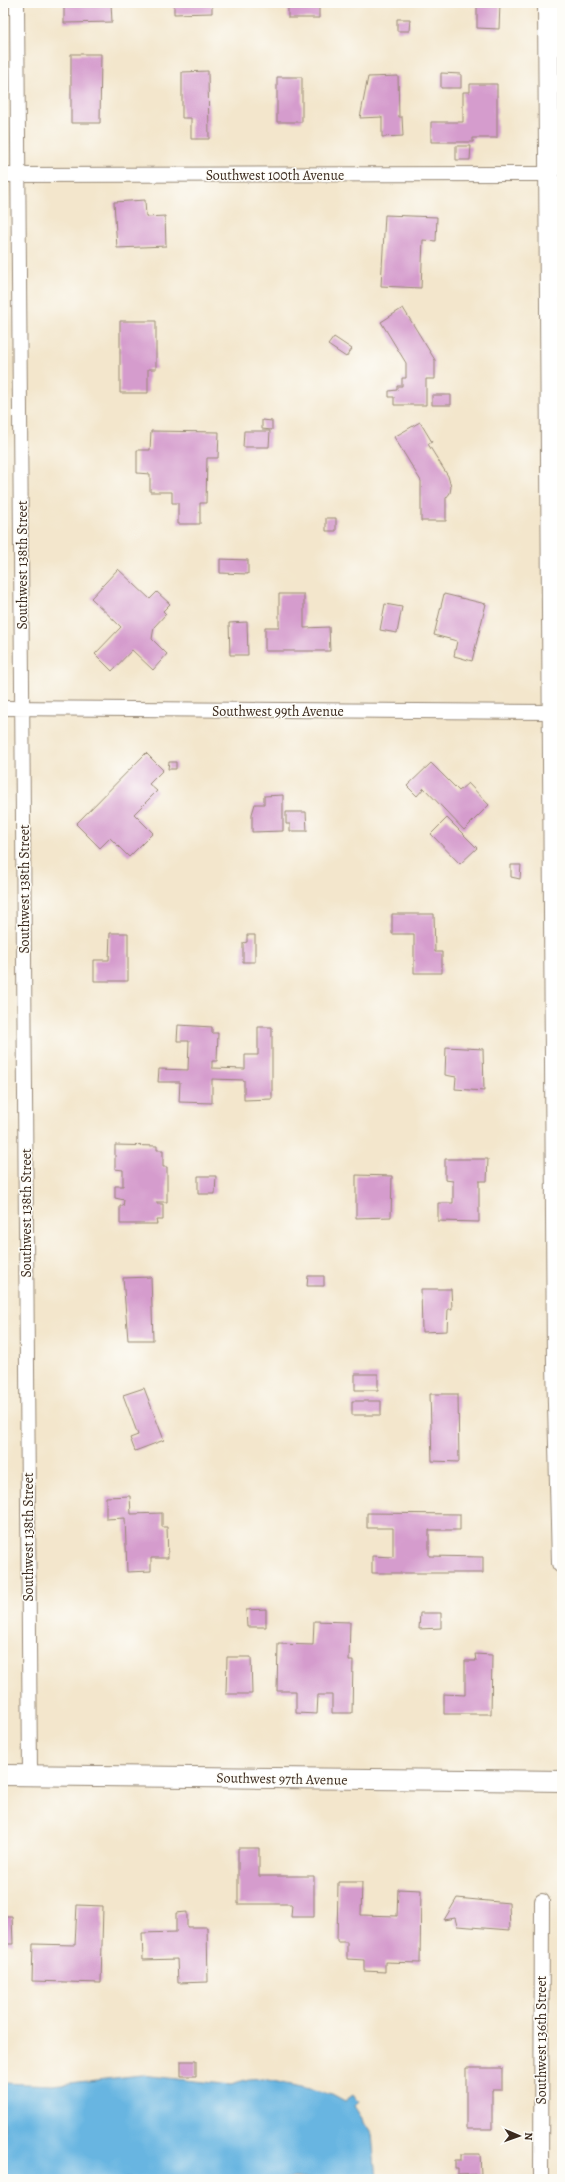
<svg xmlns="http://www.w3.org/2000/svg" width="565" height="2182" font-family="Alegreya,serif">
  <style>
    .water { fill: #67b5e1; stroke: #517080 }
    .building { fill: #d59ccd }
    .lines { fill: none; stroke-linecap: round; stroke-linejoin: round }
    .street-casing { stroke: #978875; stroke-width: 16 }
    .secondary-casing { stroke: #978875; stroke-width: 22 }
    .street { stroke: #fff; stroke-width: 14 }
    .secondary { stroke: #fff; stroke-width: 20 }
    .labels { text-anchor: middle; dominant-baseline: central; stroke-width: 3; stroke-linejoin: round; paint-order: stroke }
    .street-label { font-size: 14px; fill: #3b2a1e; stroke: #fdfcf7 }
  </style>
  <rect width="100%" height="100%" fill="#fdfcf7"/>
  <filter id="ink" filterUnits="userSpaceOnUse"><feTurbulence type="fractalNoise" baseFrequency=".025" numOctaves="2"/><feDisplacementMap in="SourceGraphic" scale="8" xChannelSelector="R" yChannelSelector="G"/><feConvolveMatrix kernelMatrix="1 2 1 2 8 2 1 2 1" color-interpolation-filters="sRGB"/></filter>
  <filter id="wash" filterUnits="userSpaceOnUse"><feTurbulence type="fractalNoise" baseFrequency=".012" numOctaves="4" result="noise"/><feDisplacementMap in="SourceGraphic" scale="16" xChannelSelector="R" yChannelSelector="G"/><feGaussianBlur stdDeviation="0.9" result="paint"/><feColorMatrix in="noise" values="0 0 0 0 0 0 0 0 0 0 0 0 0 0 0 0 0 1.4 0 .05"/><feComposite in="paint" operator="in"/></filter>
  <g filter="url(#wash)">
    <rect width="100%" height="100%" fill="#f3e6cc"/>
    <!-- water -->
    <path class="water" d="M 141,2075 L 231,2085 L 249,2080 L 264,2079 L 332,2094 L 345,2101 L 353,2095 L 358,2102 L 354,2106 L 372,2134 L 376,2179 L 3,2179 L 3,2083 L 52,2085 Z"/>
    <g id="blocks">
      <!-- building -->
      <path class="building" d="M 64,3 L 111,3 L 112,22 L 64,23 Z
        M 174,3 L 212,3 L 212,13 L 174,14 Z
        M 288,3 L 319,3 L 319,18 L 288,18 Z
        M 477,3 L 500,3 L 499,29 L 477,28 Z
        M 397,19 L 410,19 L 409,31 L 397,31 Z
        M 71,54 L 101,54 L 100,123 L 71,123 Z
        M 208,71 L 209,139 L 191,139 L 191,118 L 182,118 L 182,72 Z
        M 441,73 L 461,74 L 461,88 L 441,88 Z
        M 398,76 L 399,117 L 402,117 L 403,136 L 382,137 L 382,117 L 360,118 L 368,77 Z
        M 277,77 L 302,77 L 302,122 L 277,122 Z
        M 470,84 L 497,84 L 497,138 L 473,138 L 473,142 L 431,142 L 431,122 L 463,122 L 463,92 L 470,92 Z
        M 456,146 L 471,146 L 470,160 L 456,160 Z
        M 145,200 L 146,217 L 165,216 L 166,246 L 117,248 L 114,202 Z
        M 385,215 L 437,217 L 436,241 L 423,240 L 421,288 L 381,286 Z
        M 403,308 L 435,360 L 435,379 L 426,379 L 426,405 L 394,405 L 394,397 L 389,397 L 389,391 L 397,390 L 397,386 L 402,386 L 402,378 L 406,378 L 406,363 L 381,322 Z
        M 120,321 L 156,321 L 156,369 L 148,369 L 148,393 L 120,393 Z
        M 334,337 L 352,349 L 346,357 L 328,345 Z
        M 432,395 L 451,395 L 451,405 L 432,405 Z
        M 262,420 L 272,421 L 272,430 L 262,429 Z
        M 420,422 L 432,442 L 428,444 L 448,476 L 451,487 L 450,493 L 446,498 L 446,521 L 421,521 L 421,481 L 394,437 Z
        M 151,431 L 219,432 L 218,458 L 207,458 L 206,503 L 200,503 L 200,524 L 178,524 L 178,503 L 172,503 L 172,492 L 150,492 L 150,474 L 137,473 L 137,450 L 150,450 Z
        M 244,431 L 270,431 L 269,447 L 243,447 Z
        M 326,518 L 336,518 L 336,531 L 326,531 Z
        M 220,559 L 248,560 L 248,574 L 220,573 Z
        M 118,569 L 150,599 L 157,592 L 170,604 L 163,611 L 166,614 L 154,627 L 152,639 L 167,654 L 153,670 L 132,650 L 112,671 L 95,654 L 121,627 L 91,598 Z
        M 279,594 L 304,594 L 304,628 L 329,627 L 330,651 L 265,651 L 265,627 L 279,627 Z
        M 444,594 L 486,604 L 472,661 L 454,656 L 457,641 L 434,635 Z
        M 385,604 L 402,607 L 397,633 L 380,630 Z
        M 247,622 L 248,655 L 230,655 L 229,623 Z
        M 146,753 L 163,770 L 149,784 L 157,791 L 134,814 L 153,833 L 129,857 L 110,838 L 100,848 L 76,824 Z
        M 169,762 L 176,762 L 176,769 L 168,769 Z
        M 431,763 L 459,791 L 468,783 L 489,805 L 464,830 L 424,788 L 417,796 L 407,786 Z
        M 283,795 L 283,831 L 252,832 L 252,814 L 255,804 L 264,804 L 264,796 Z
        M 286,812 L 306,812 L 307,831 L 290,831 L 290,824 L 286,824 Z
        M 447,818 L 477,848 L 460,864 L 431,834 Z
        M 511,865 L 521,865 L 520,879 L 511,877 Z
        M 392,914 L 434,914 L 435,952 L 442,952 L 442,973 L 414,973 L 414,934 L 392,934 Z
        M 110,933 L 128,933 L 128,981 L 94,981 L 94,960 L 109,960 Z
        M 247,935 L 255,935 L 255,962 L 243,962 L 243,943 L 247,942 Z
        M 178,1025 L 212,1027 L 212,1033 L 218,1033 L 217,1061 L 212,1061 L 212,1068 L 245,1069 L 245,1055 L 258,1055 L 258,1027 L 272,1027 L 272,1099 L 244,1100 L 244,1080 L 212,1079 L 212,1103 L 179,1102 L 180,1082 L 158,1082 L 159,1069 L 188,1070 L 189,1041 L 177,1041 Z
        M 446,1047 L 483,1049 L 484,1091 L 455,1089 L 456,1077 L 445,1075 Z
        M 115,1145 L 157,1146 L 157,1150 L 163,1150 L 163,1167 L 167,1167 L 167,1202 L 157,1202 L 157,1204 L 163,1204 L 163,1220 L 156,1220 L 157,1224 L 120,1224 L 120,1206 L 123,1206 L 124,1200 L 115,1198 L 115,1186 L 123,1186 L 123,1170 L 115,1169 Z
        M 445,1159 L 488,1159 L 487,1181 L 479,1181 L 479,1222 L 438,1221 L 438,1203 L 453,1203 L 453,1181 L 445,1180 Z
        M 356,1175 L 392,1176 L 391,1217 L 356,1218 Z
        M 198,1176 L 216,1176 L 215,1194 L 198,1194 Z
        M 308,1276 L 324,1276 L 324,1286 L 307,1286 Z
        M 151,1277 L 153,1340 L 128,1340 L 123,1278 Z
        M 421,1289 L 451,1289 L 452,1309 L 448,1309 L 447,1331 L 422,1332 Z
        M 355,1374 L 378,1374 L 378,1390 L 355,1390 Z
        M 144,1388 L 164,1440 L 135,1451 L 130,1438 L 138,1435 L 123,1395 Z
        M 430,1394 L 458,1394 L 459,1462 L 432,1461 Z
        M 352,1401 L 381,1401 L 381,1415 L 352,1415 Z
        M 130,1496 L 131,1514 L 162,1513 L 162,1527 L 167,1527 L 168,1558 L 151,1558 L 151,1571 L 127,1572 L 125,1518 L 106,1519 L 106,1497 Z
        M 367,1513 L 460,1514 L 460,1530 L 429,1530 L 429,1556 L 483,1557 L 483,1573 L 372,1573 L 372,1556 L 393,1557 L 393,1528 L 367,1528 Z
        M 266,1609 L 266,1627 L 247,1627 L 246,1610 Z
        M 420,1613 L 441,1613 L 441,1628 L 419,1629 Z
        M 314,1621 L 350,1622 L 349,1661 L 353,1661 L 352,1713 L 332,1713 L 332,1695 L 318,1695 L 317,1714 L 296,1713 L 296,1691 L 277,1691 L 278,1644 L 313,1645 Z
        M 475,1654 L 492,1655 L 491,1714 L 444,1714 L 444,1694 L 465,1695 L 465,1661 L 476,1661 Z
        M 227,1657 L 251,1657 L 252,1694 L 226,1694 Z
        M 238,1848 L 259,1848 L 259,1876 L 314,1876 L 314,1917 L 291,1917 L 292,1904 L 238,1904 Z
        M 338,1882 L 362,1882 L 361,1915 L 397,1916 L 398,1889 L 421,1890 L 420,1963 L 385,1962 L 385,1972 L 364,1971 L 364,1960 L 347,1959 L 347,1942 L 337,1942 Z
        M 457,1898 L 509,1903 L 510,1930 L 457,1926 L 455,1918 L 444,1920 Z
        M 77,1905 L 103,1906 L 101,1983 L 32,1981 L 33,1944 L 75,1945 Z
        M 187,1912 L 187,1927 L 207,1927 L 208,1982 L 178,1983 L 177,1959 L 143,1960 L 142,1933 L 176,1932 L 176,1913 Z
        M 3,1916 L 12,1916 L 13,1944 L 3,1944 Z
        M 181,2061 L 196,2061 L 196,2076 L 181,2076 Z
        M 466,2068 L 502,2068 L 502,2090 L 492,2090 L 492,2129 L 466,2129 Z
        M 461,2154 L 480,2154 L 481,2174 L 458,2175 L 458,2169 L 455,2169 L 455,2160 L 461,2160 Z"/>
    </g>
  </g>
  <g filter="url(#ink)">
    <use href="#blocks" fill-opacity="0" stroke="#978875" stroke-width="1"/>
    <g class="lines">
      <defs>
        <path id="street" d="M 17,3 L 30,1775
          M 3,175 L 548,174
          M 3,708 L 553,712
          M 541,2179 L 542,1901"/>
        <path id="secondary" d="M 548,3 L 557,1365 L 562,1563
          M 3,1775 L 562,1781"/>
      </defs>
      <!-- street casing -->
      <use href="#street" class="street-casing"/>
      <!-- secondary casing -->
      <use href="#secondary" class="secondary-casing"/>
      <!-- street -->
      <use href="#street" class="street"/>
      <!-- secondary -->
      <use href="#secondary" class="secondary"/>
    </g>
  </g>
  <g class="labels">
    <!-- street labels -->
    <g class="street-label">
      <text x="275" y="175">Southwest 100th Avenue</text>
      <text transform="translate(22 565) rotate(-90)">Southwest 138th Street</text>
      <text x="278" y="711">Southwest 99th Avenue</text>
      <text transform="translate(24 889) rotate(-90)">Southwest 138th Street</text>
      <text transform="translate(26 1213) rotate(-90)">Southwest 138th Street</text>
      <text transform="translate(28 1537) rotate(-90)">Southwest 138th Street</text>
      <text transform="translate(282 1779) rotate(1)">Southwest 97th Avenue</text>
      <text transform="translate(541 2040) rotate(-90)">Southwest 136th Street</text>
    </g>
  </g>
  <!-- margin -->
  <rect width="565" height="2182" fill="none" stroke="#fdfcf7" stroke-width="16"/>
  <!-- north arrow -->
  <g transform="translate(519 2136) rotate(92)" stroke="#fdfcf7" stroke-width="3" paint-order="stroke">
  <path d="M0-3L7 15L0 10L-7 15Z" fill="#3b2a1e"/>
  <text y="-6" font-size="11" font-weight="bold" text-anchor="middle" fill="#3b2a1e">N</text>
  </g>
</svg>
